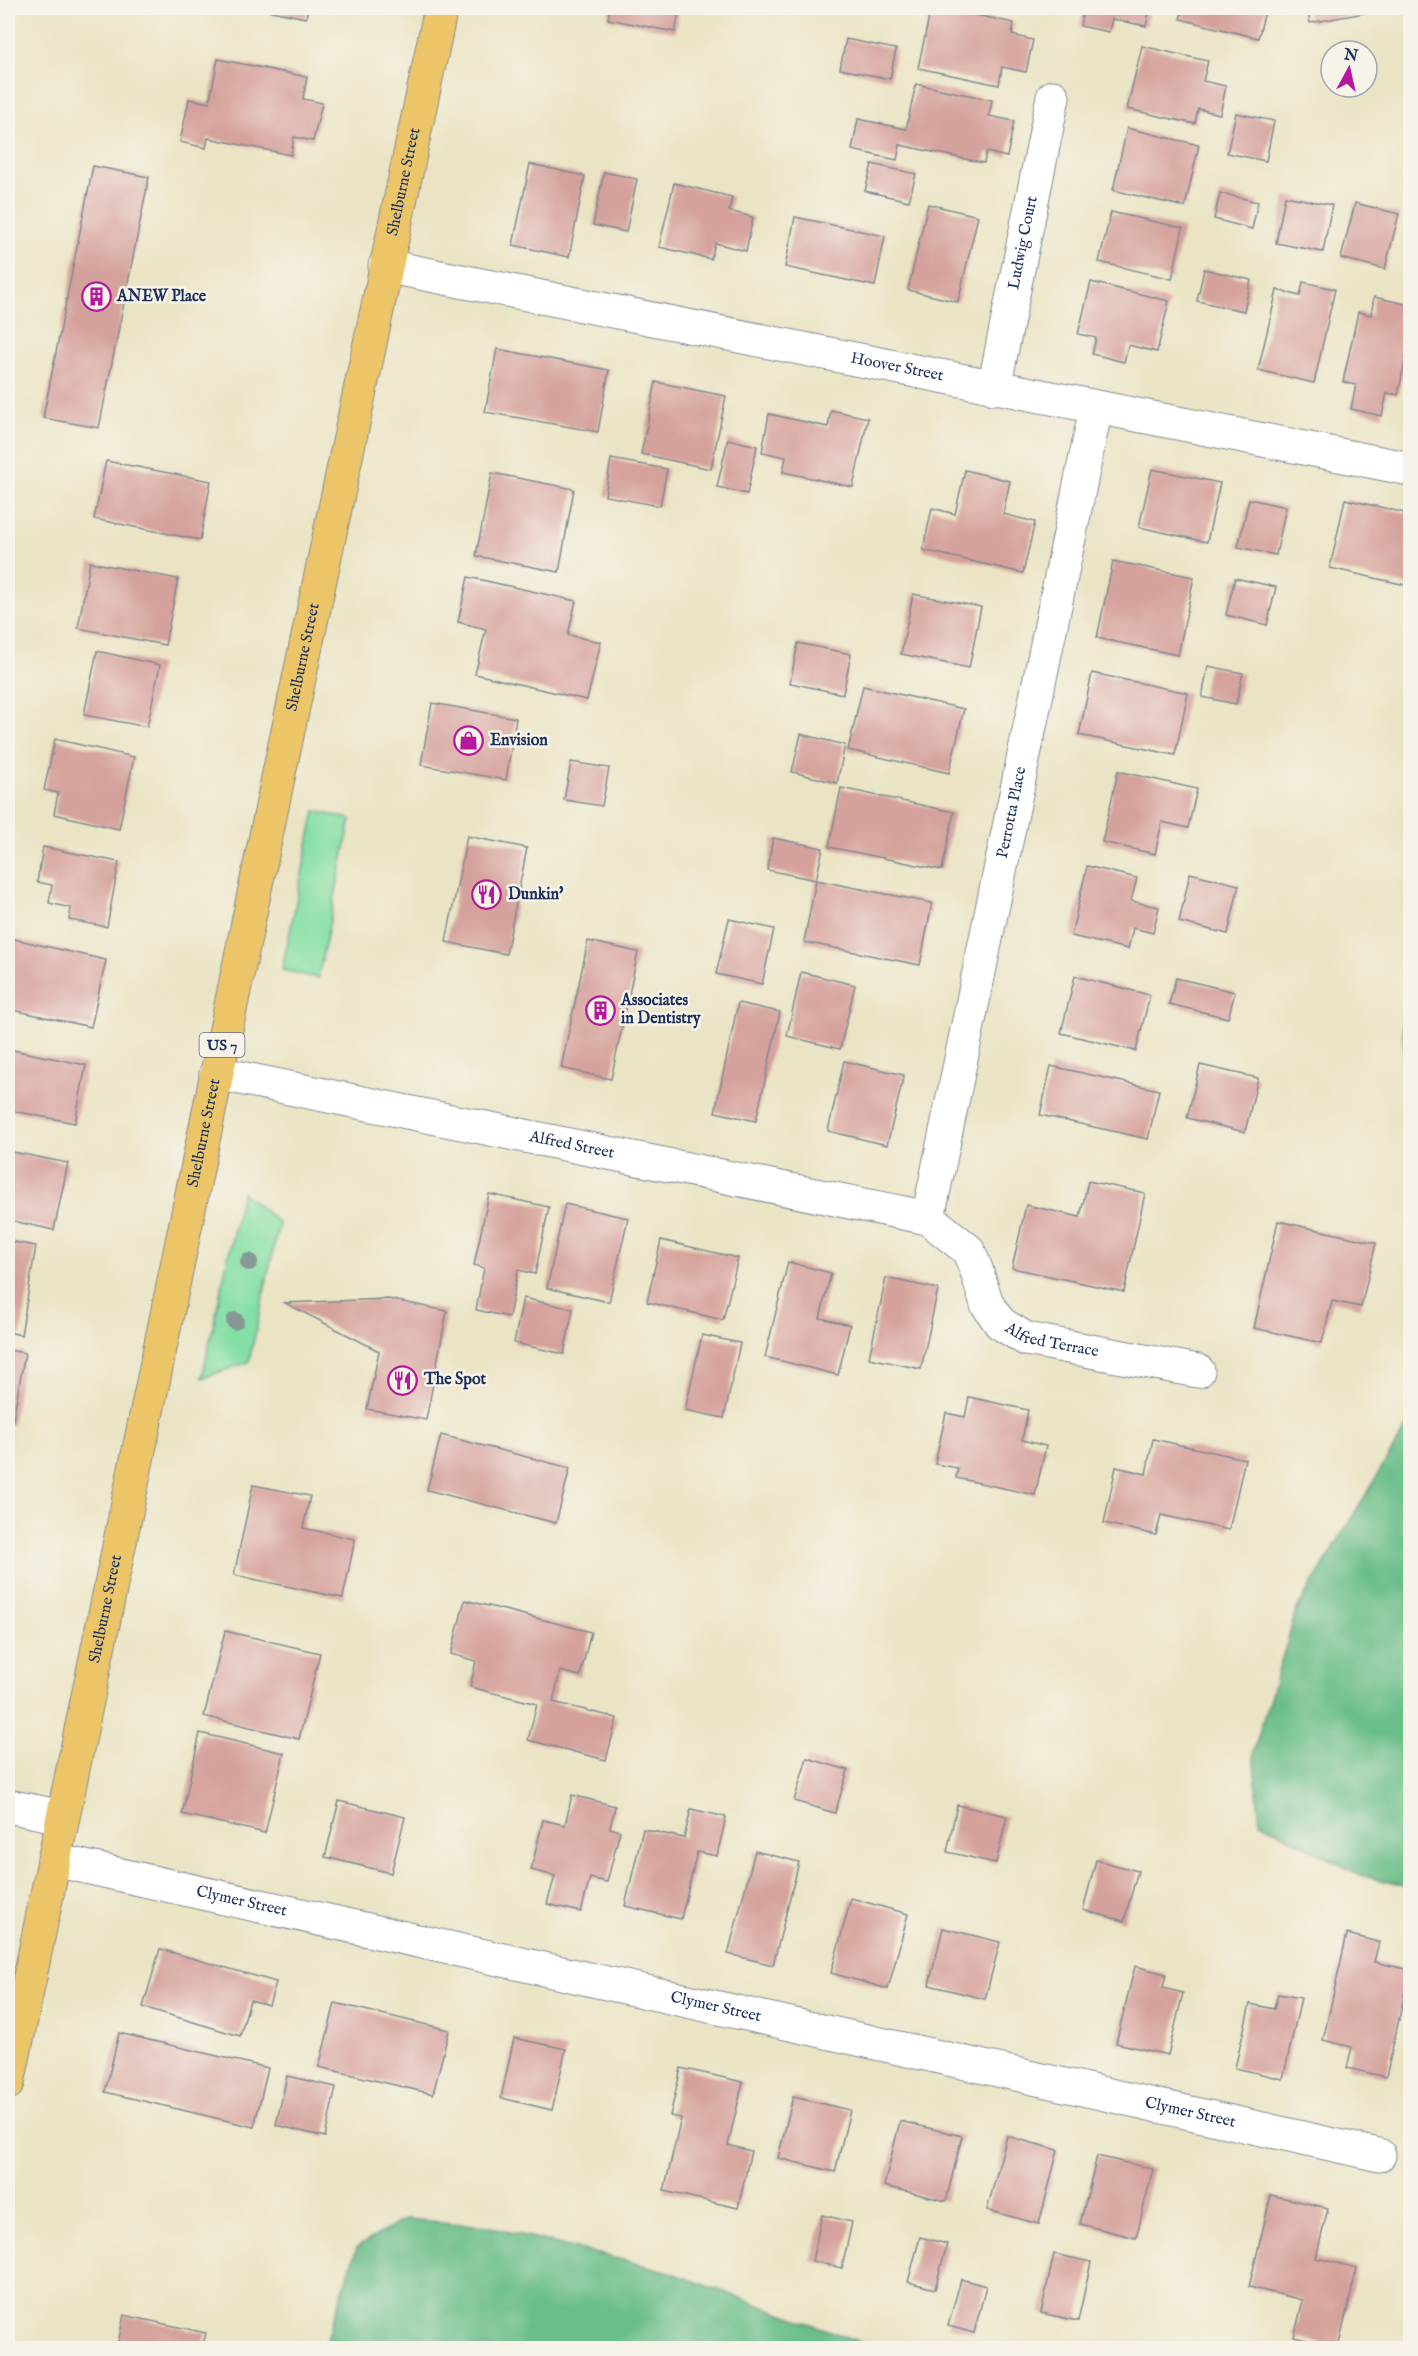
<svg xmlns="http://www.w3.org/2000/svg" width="1418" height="2356" font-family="'IM FELL English',serif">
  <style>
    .green { fill: #84dfa5; stroke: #508782; stroke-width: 1.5 }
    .forest { fill: #6bbe8a; stroke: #437674; stroke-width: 1.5 }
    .building { fill: #d5a19c }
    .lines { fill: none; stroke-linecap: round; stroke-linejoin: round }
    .minor-casing { stroke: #828a92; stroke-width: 35 }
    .primary-casing { stroke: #828a92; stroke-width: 35 }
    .minor { stroke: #fff; stroke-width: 33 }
    .primary { stroke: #ecc569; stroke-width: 33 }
    .tree { fill: #869996 }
    .labels { text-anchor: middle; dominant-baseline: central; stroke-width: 5; stroke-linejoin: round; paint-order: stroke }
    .shield { fill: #f7f3e8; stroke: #5d6a87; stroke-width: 1.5 }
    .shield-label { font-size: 15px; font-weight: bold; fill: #1b2f5e }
    .street-label { font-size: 16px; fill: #1b2f5e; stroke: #f7f3e8 }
    .poi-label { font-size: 16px; font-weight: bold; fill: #1b2f5e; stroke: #f7f3e8; text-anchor: start }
  </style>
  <rect width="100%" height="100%" fill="#f7f3e8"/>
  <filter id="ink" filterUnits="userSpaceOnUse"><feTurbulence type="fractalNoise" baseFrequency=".0167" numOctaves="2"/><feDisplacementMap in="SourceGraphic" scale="12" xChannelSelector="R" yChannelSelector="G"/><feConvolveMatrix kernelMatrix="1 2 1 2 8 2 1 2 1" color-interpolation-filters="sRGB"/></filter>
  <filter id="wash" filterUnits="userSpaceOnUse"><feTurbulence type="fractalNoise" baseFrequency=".008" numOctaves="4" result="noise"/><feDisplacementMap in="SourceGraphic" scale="24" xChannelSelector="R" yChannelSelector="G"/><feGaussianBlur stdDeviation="1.35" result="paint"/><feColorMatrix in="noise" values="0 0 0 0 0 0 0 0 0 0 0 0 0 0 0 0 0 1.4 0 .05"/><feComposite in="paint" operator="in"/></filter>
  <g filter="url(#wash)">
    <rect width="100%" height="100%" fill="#eae4c5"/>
    <!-- green -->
    <path class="green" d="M 315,811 L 351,819 L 318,978 L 282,970 Z
      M 242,1192 L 279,1223 L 249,1362 L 202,1378 Z"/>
    <!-- forest -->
    <path class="forest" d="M 1410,1001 L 1410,1106 L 1407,1097 L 1402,1018 Z
      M 1410,1421 L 1410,1887 L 1360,1875 L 1260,1822 L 1253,1753 L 1297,1609 Z
      M 405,2219 L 486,2226 L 670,2272 L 876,2348 L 324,2348 L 357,2247 Z"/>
    <g id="blocks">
      <!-- building -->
      <path class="building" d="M 257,8 L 308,8 L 306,18 Z
        M 610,8 L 680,8 L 675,32 L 608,19 Z
        M 931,8 L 943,8 L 1014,23 L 1012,35 L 1033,40 L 1026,72 L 1002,67 L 999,85 L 918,68 Z
        M 1068,8 L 1150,8 L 1146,26 L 1112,19 L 1109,32 L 1080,26 L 1083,12 L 1067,9 Z
        M 1183,8 L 1266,8 L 1258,38 L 1180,19 Z
        M 1307,8 L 1386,8 L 1386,9 L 1310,23 Z
        M 846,39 L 896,49 L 890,79 L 840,69 Z
        M 1142,46 L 1208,61 L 1203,81 L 1226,86 L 1220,114 L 1198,109 L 1195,124 L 1127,109 Z
        M 218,59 L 307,77 L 303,99 L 322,103 L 313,141 L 294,137 L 291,155 L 208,138 L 206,148 L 180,142 L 189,99 L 209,103 Z
        M 916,84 L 992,100 L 989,116 L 1014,121 L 1007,157 L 986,152 L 984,163 L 900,145 L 897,160 L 852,150 L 858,119 L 906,129 Z
        M 1236,113 L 1274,121 L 1266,161 L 1227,153 Z
        M 1127,128 L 1199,145 L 1185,207 L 1113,190 Z
        M 530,164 L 585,176 L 569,257 L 513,245 Z
        M 872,164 L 916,174 L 909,201 L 865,191 Z
        M 93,166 L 149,177 L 99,428 L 43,418 Z
        M 604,172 L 637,179 L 626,232 L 593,225 Z
        M 674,183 L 732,197 L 729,211 L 753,217 L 746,251 L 715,243 L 711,259 L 659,247 Z
        M 1220,193 L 1258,202 L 1252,229 L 1214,219 Z
        M 1285,196 L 1332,205 L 1323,252 L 1276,243 Z
        M 1355,203 L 1399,214 L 1385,269 L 1341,258 Z
        M 928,204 L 978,216 L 958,302 L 908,290 Z
        M 1111,212 L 1183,228 L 1172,279 L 1099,262 Z
        M 795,217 L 885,236 L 875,286 L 785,267 Z
        M 1204,269 L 1251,280 L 1244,311 L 1197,301 Z
        M 1091,282 L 1169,301 L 1157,352 L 1128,345 L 1124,362 L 1092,354 L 1096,338 L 1078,334 Z
        M 1303,282 L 1335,289 L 1314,383 L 1258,370 L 1277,290 L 1300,296 Z
        M 1374,297 L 1410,305 L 1410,337 L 1398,395 L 1387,393 L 1382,416 L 1351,409 L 1356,385 L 1343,382 L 1358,312 L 1371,315 Z
        M 497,349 L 609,370 L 598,432 L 485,412 Z
        M 656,382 L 726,396 L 711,469 L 641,454 Z
        M 831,410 L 868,418 L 853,487 L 783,472 L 786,457 L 762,452 L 769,414 L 828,427 Z
        M 728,439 L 757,446 L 747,494 L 717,487 Z
        M 611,459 L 667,469 L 660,506 L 605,496 Z
        M 106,461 L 211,481 L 200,540 L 94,519 Z
        M 1152,469 L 1220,483 L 1207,542 L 1139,527 Z
        M 965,470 L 1010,481 L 1003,514 L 1035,522 L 1023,573 L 923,550 L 932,508 L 955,514 Z
        M 492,473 L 574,489 L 559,572 L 476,556 Z
        M 1249,499 L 1286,507 L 1276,555 L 1238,547 Z
        M 1345,499 L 1410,514 L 1410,586 L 1330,568 Z
        M 1113,561 L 1194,577 L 1178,655 L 1097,638 Z
        M 90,562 L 178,579 L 165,645 L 78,628 Z
        M 468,577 L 576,601 L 568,635 L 601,642 L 587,700 L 475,674 L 486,629 L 458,622 Z
        M 1235,578 L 1276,587 L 1267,625 L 1226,615 Z
        M 913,594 L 981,607 L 969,668 L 901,654 Z
        M 798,643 L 851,654 L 843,694 L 790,683 Z
        M 97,651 L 160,665 L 147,727 L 84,715 Z
        M 1208,666 L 1243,673 L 1236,704 L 1202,697 Z
        M 1092,673 L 1188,693 L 1175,755 L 1079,735 Z
        M 863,686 L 964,709 L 949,773 L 848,750 Z
        M 432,703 L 516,718 L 506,780 L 421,765 Z
        M 801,734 L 845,745 L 837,783 L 792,772 Z
        M 55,739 L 134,757 L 119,829 L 54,814 L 58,793 L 44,790 Z
        M 571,762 L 609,768 L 602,806 L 564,800 Z
        M 1118,771 L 1197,789 L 1188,828 L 1162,822 L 1155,854 L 1102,842 Z
        M 841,788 L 954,812 L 942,870 L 829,847 Z
        M 467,836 L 527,848 L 506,954 L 446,942 Z
        M 773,838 L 823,848 L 816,880 L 767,870 Z
        M 43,847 L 119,862 L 107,927 L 69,920 L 71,908 L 49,903 L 52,885 L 37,882 Z
        M 1087,866 L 1137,878 L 1131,901 L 1159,907 L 1153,933 L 1133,928 L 1128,949 L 1071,936 Z
        M 1190,873 L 1239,885 L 1228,934 L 1179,922 Z
        M 816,880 L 932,903 L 920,965 L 804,942 Z
        M 729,919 L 774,929 L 762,984 L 716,974 Z
        M 14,939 L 106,960 L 91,1027 L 8,1009 L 8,951 L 11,951 Z
        M 588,941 L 638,952 L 611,1079 L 561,1068 Z
        M 801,972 L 855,985 L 840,1049 L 787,1036 Z
        M 1075,976 L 1150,995 L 1136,1051 L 1061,1033 Z
        M 1176,978 L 1235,992 L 1228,1018 L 1169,1004 Z
        M 738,1003 L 780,1012 L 756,1121 L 715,1112 Z
        M 8,1049 L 86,1065 L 75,1123 L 8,1110 Z
        M 844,1061 L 904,1075 L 887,1145 L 828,1131 Z
        M 1200,1065 L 1258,1078 L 1245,1132 L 1187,1118 Z
        M 1051,1066 L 1159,1090 L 1148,1139 L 1040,1115 Z
        M 8,1151 L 68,1163 L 54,1230 L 8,1220 Z
        M 1088,1181 L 1145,1193 L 1124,1292 L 1012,1268 L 1026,1205 L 1080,1217 Z
        M 489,1194 L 549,1207 L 535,1274 L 518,1270 L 509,1317 L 476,1310 L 484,1268 L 474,1265 Z
        M 565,1204 L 628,1218 L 609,1302 L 547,1288 Z
        M 1278,1221 L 1376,1243 L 1361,1307 L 1332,1301 L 1322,1343 L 1254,1328 Z
        M 661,1240 L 738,1258 L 723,1320 L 647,1302 Z
        M 8,1241 L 36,1246 L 21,1335 L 8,1332 Z
        M 788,1262 L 831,1273 L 820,1318 L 850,1325 L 838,1375 L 765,1357 Z
        M 886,1278 L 938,1289 L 921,1369 L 869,1358 Z
        M 523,1298 L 573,1309 L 564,1354 L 514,1343 Z
        M 388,1299 L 447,1311 L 426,1420 L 367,1409 L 379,1351 L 285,1303 Z
        M 702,1335 L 740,1343 L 724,1418 L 685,1410 Z
        M 8,1350 L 25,1353 L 12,1425 L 8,1424 Z
        M 969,1397 L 1028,1410 L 1022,1440 L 1046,1446 L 1035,1495 L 956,1478 L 958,1468 L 935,1464 L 946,1413 L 965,1417 Z
        M 441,1435 L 570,1468 L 556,1523 L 427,1490 Z
        M 1153,1439 L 1245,1459 L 1229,1530 L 1161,1515 L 1156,1535 L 1104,1523 L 1116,1467 L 1146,1474 Z
        M 253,1485 L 310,1496 L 303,1528 L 355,1539 L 343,1598 L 234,1575 Z
        M 465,1600 L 591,1632 L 580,1676 L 560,1671 L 553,1702 L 617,1718 L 606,1760 L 528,1740 L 537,1704 L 470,1687 L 476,1661 L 451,1654 Z
        M 225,1631 L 320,1653 L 299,1739 L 204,1716 Z
        M 200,1733 L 284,1753 L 265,1833 L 182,1814 Z
        M 807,1758 L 848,1770 L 835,1813 L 794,1801 Z
        M 572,1795 L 615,1806 L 610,1828 L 620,1831 L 607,1882 L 590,1878 L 581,1912 L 547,1904 L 555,1876 L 531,1870 L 543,1820 L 565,1825 Z
        M 339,1801 L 405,1817 L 391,1873 L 325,1857 Z
        M 957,1805 L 1007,1816 L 996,1863 L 947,1852 Z
        M 691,1809 L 726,1817 L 717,1856 L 697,1852 L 681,1919 L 625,1906 L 643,1829 L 684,1838 Z
        M 755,1851 L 799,1862 L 773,1965 L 728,1954 Z
        M 1096,1860 L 1138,1871 L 1124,1921 L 1083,1910 Z
        M 851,1898 L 908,1914 L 888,1989 L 831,1973 Z
        M 943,1928 L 1000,1942 L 985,1999 L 929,1985 Z
        M 1347,1934 L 1379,1942 L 1374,1962 L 1410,1970 L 1386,2077 L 1347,2068 L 1352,2047 L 1323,2040 Z
        M 160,1949 L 276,1982 L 269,2005 L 250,2000 L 240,2036 L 143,2007 Z
        M 1135,1966 L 1166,1974 L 1163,1988 L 1183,1993 L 1168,2055 L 1116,2043 Z
        M 1278,1994 L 1301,1998 L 1283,2079 L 1235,2068 L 1250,2004 L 1274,2009 Z
        M 335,2003 L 449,2030 L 433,2094 L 319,2067 Z
        M 119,2033 L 268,2068 L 254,2127 L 105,2092 Z
        M 514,2038 L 566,2049 L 552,2110 L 501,2098 Z
        M 681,2068 L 743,2082 L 728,2145 L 751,2151 L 738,2208 L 664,2191 L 681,2118 L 670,2116 Z
        M 287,2076 L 336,2087 L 325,2137 L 276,2125 Z
        M 793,2097 L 850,2110 L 835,2172 L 778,2158 Z
        M 900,2121 L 962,2136 L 946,2201 L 884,2186 Z
        M 1007,2136 L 1058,2150 L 1039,2224 L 987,2210 Z
        M 1097,2156 L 1153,2169 L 1136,2238 L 1080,2224 Z
        M 1271,2195 L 1328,2208 L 1316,2258 L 1357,2268 L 1338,2348 L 1294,2337 L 1303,2300 L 1249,2287 Z
        M 822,2215 L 852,2222 L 842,2268 L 812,2261 Z
        M 920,2237 L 947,2244 L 935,2289 L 908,2282 Z
        M 1054,2254 L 1091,2262 L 1078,2321 L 1041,2313 Z
        M 961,2279 L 986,2286 L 974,2333 L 948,2326 Z
        M 124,2315 L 206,2333 L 202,2348 L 117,2348 Z"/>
    </g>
  </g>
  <g filter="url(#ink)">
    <use href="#blocks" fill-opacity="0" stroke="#828a92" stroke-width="1.5"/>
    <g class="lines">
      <defs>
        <g id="minor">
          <path id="s1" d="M 385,266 L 1410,469"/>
          <path id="s2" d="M 994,388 L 1053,97"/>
          <path id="s3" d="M 216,1073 L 928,1218 L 968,1250 L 976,1269 L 987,1304 L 1000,1323 L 1026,1339 L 1198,1371"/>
          <path id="s4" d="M 928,1218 L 1096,408"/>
          <path d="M 8,1806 L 62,1817"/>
          <path id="s5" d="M 54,1860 L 1379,2155"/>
        </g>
        <g id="primary">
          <path id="s6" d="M 8,2083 L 278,778 L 441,8"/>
        </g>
      </defs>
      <!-- minor casing -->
      <use href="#minor" class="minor-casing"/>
      <!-- primary casing -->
      <use href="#primary" class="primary-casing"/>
      <!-- minor -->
      <use href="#minor" class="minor"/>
      <!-- primary -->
      <use href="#primary" class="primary"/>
    </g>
    <!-- trees -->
    <g class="tree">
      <circle cx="249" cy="1262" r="9"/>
      <circle cx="235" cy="1321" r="9"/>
    </g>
  </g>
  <!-- icons -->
  <defs>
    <symbol id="building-ring" viewBox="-11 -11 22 22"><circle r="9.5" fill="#f7f3e8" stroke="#b5179e" stroke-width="1.5"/><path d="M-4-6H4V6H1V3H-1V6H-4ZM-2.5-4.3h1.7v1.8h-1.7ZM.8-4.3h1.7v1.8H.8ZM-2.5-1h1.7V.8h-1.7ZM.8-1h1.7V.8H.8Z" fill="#b5179e"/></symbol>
    <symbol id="shop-ring" viewBox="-11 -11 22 22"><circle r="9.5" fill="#f7f3e8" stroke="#b5179e" stroke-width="1.5"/><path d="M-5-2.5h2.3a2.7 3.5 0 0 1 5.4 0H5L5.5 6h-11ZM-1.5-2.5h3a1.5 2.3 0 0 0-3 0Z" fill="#b5179e"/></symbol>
    <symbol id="restaurant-ring" viewBox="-11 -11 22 22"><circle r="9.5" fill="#f7f3e8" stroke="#b5179e" stroke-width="1.5"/><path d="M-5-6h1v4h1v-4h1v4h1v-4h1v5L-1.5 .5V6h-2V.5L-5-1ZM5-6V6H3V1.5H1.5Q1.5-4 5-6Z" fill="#b5179e"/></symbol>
  </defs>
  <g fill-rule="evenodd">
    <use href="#building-ring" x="80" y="280" width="33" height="33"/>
    <use href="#shop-ring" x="452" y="724" width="33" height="33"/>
    <use href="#restaurant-ring" x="470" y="878" width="33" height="33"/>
    <use href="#building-ring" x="584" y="994" width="33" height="33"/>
    <use href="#restaurant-ring" x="386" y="1364" width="33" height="33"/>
  </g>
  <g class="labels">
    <!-- shield labels -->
    <rect class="shield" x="199.5" y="1033" width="45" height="24" rx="4.5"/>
    <g class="shield-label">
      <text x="222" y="1045">US 7</text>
    </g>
    <!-- street labels -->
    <g class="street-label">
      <text stroke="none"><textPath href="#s6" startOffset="1942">Shelburne Street</textPath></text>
      <text stroke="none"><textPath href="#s2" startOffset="148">Ludwig Court</textPath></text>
      <text stroke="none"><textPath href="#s1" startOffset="522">Hoover Street</textPath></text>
      <text stroke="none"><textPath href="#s6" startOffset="1456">Shelburne Street</textPath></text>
      <text stroke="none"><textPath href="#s4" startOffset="414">Perrotta Place</textPath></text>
      <text stroke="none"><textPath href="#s6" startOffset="970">Shelburne Street</textPath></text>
      <text stroke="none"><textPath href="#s3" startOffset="363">Alfred Street</textPath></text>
      <text stroke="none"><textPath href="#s3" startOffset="914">Alfred Terrace</textPath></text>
      <text stroke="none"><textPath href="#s6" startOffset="484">Shelburne Street</textPath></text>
      <text stroke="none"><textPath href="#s5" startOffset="192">Clymer Street</textPath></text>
      <text stroke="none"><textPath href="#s5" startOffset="678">Clymer Street</textPath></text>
      <text stroke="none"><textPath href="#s5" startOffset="1164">Clymer Street</textPath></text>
    </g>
    <!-- poi labels -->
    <g class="poi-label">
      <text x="117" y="297">ANEW Place</text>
      <text x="490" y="741">Envision</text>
      <text x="508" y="895">Dunkin'</text>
      <text x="621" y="1001">Associates<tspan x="621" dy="18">in Dentistry</tspan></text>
      <text x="424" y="1380">The Spot</text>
    </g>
  </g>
  <!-- margin -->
  <rect width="1418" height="2356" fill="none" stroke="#f7f3e8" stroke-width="30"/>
  <!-- north arrow -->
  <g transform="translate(1349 69) rotate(8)"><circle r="28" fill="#f7f3e8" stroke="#9fa5b1" stroke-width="1.5"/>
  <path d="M0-4.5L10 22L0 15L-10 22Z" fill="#b5179e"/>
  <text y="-9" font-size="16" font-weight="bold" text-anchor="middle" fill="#1b2f5e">N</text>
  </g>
</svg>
